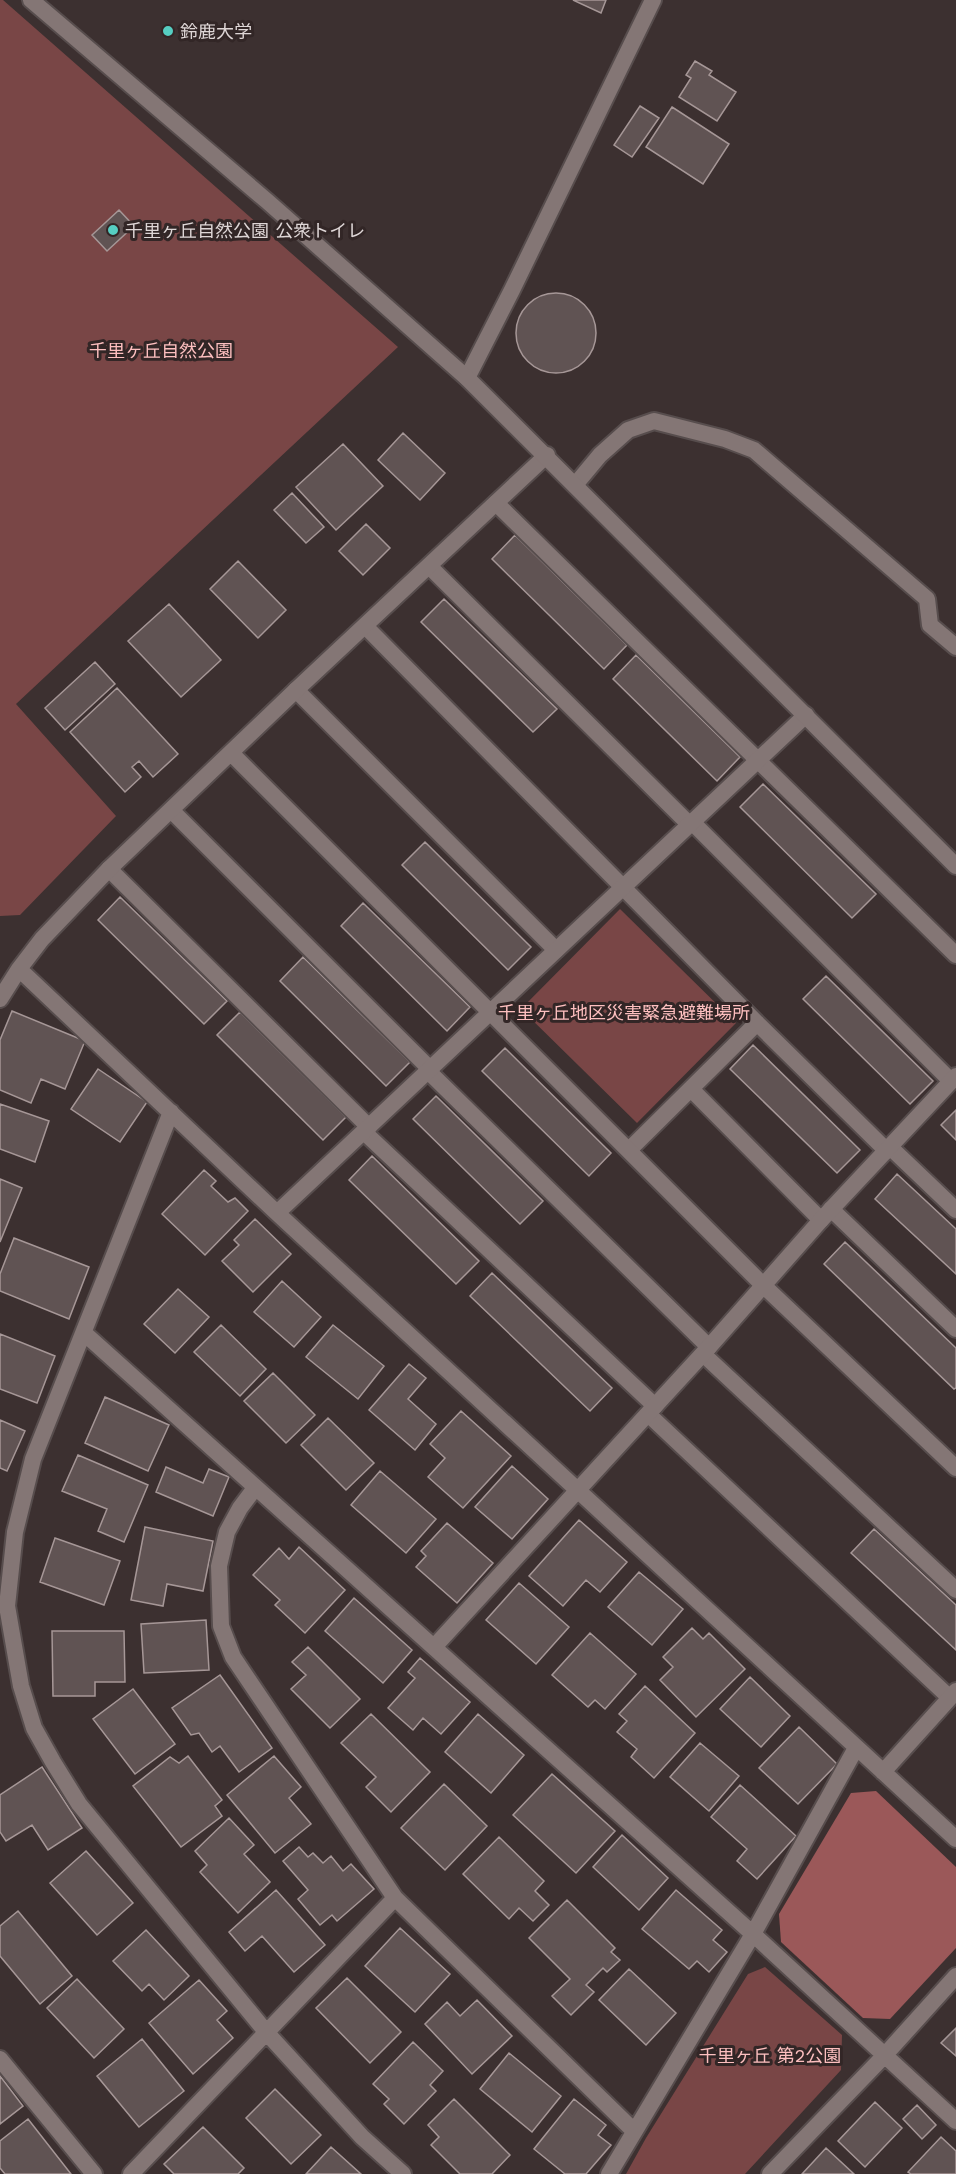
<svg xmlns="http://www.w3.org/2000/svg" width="956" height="2174" font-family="'Work Sans','Noto Sans JP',sans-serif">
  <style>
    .green { fill: #794646 }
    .forest { fill: #9b5859 }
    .building { fill: #605353; stroke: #a69797; stroke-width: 1.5 }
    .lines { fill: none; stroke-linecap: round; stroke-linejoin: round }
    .service-casing { stroke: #574d4d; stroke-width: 20 }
    .minor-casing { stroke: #574d4d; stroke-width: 20 }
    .tertiary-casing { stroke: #574d4d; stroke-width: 20 }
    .service { stroke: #847675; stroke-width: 16 }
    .minor { stroke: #847675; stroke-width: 16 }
    .tertiary { stroke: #847675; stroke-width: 16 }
    .poi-dot { fill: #56cec2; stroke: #322626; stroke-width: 2 }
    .labels { text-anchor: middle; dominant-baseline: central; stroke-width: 6; stroke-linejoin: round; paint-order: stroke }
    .poi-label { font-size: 18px; fill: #ded6d6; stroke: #322626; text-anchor: start }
    .park-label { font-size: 18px; fill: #fdbfbf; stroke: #322626 }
  </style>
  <rect width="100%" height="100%" fill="#3c3030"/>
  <!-- green -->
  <path class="green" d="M 0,0 L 3,0 L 398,347 L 16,704 L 116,816 L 20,915 L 0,916 Z
    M 620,909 L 736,1023 L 637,1123 L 521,1009 Z
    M 765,1967 L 842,2035 L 841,2070 L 745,2174 L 626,2174 L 646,2138 L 748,1974 Z"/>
  <!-- forest -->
  <path class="forest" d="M 876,1791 L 956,1867 L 956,1948 L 890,2019 L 863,2018 L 781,1942 L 779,1914 L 851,1793 Z"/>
  <!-- building -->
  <path class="building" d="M 573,0 L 606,0 L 601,13 Z
    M 695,61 L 712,71 L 709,75 L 736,92 L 717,121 L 679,97 L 691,78 L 686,75 Z
    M 640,106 L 659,118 L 632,157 L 614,145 Z
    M 672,107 L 729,144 L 703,184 L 646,147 Z
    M 119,210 L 134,226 L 107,251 L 92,235 Z
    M516 333a40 40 0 1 1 80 0a40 40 0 1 1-80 0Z
    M 403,433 L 445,473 L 420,500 L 378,460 Z
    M 343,444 L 383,486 L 336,530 L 296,487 Z
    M 292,493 L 324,527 L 306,543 L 274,510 Z
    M 366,524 L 390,548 L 363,575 L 339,551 Z
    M 515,535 L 627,645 L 604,669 L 492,559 Z
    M 238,561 L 286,610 L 258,638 L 210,589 Z
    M 444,599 L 557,709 L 533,732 L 421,622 Z
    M 169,604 L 221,660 L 181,697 L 128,641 Z
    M 636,655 L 740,757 L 717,781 L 613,679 Z
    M 95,662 L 115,684 L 65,730 L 45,708 Z
    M 117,688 L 178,754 L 153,777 L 139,761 L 132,767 L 141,777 L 125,792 L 70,732 Z
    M 763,784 L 876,894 L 852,918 L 740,807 Z
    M 425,842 L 531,947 L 508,970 L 402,865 Z
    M 120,897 L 227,1001 L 204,1024 L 98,920 Z
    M 363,903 L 470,1007 L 447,1031 L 341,926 Z
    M 303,957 L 410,1062 L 386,1086 L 280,981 Z
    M 826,976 L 933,1081 L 910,1104 L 803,999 Z
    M 12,1011 L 85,1041 L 65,1089 L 41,1079 L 31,1103 L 0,1090 L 0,1040 Z
    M 240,1012 L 346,1117 L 323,1140 L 217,1035 Z
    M 753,1045 L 860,1150 L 837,1173 L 730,1069 Z
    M 505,1048 L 611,1153 L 589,1176 L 482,1071 Z
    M 98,1069 L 147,1102 L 120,1142 L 71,1109 Z
    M 436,1096 L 543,1201 L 520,1224 L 413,1119 Z
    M 0,1104 L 49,1121 L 35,1162 L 0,1149 Z
    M 956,1110 L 956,1140 L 941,1125 Z
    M 372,1156 L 479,1261 L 456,1284 L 349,1180 Z
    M 204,1170 L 216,1181 L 211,1186 L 228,1202 L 235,1198 L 248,1211 L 205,1255 L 162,1214 Z
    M 897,1174 L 956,1229 L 956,1274 L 875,1199 Z
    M 0,1179 L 22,1188 L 0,1242 Z
    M 255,1219 L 291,1254 L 253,1292 L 222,1261 L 239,1245 L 234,1240 Z
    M 14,1238 L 89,1267 L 69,1319 L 0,1291 L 0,1274 Z
    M 845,1242 L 956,1348 L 956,1388 L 954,1389 L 824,1264 Z
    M 492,1273 L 612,1388 L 590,1411 L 470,1296 Z
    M 282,1281 L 321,1317 L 294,1347 L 254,1312 Z
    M 178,1289 L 209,1317 L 175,1353 L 144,1324 Z
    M 221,1325 L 266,1369 L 240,1396 L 194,1352 Z
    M 333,1325 L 384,1366 L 358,1399 L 306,1357 Z
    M 0,1334 L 55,1356 L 37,1403 L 0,1389 Z
    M 409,1364 L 426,1378 L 408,1399 L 436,1424 L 415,1450 L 369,1410 Z
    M 273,1373 L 315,1415 L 286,1443 L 244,1401 Z
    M 105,1397 L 169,1425 L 148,1471 L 85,1443 Z
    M 461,1411 L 511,1456 L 463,1508 L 428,1477 L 445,1458 L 430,1444 Z
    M 328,1418 L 374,1463 L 346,1490 L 301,1445 Z
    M 0,1420 L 25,1431 L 7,1471 L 0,1468 Z
    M 78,1455 L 148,1485 L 124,1542 L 98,1531 L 107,1509 L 62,1491 Z
    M 512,1466 L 548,1499 L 512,1539 L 475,1507 Z
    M 166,1467 L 203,1483 L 209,1469 L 229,1477 L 213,1516 L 156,1492 Z
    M 380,1471 L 436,1519 L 406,1553 L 351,1505 Z
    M 579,1520 L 627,1562 L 600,1592 L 586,1580 L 563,1606 L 529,1576 Z
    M 447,1523 L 493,1563 L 457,1603 L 416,1567 L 426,1556 L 421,1551 Z
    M 145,1527 L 213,1541 L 203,1591 L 167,1584 L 163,1606 L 131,1600 Z
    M 874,1529 L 956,1605 L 956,1650 L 851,1553 Z
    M 55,1538 L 120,1561 L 104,1605 L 40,1582 Z
    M 299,1547 L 345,1590 L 305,1633 L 275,1605 L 280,1600 L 253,1575 L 279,1548 L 289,1559 Z
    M 639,1572 L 683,1609 L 652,1645 L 608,1607 Z
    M 519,1583 L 569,1627 L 536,1664 L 486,1620 Z
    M 354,1598 L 412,1650 L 383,1683 L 325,1631 Z
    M 206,1620 L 209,1670 L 144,1673 L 141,1624 Z
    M 692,1628 L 703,1639 L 709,1633 L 745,1669 L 696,1717 L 660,1680 L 673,1667 L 663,1657 Z
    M 52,1631 L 124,1631 L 125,1682 L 95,1682 L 95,1696 L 53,1696 Z
    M 590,1633 L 636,1674 L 605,1709 L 595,1700 L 588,1707 L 552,1675 Z
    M 308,1647 L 360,1699 L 330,1728 L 291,1689 L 306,1675 L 292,1662 Z
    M 420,1658 L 470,1702 L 441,1734 L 423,1718 L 413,1730 L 388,1708 L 415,1678 L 408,1672 Z
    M 220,1675 L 272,1748 L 239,1772 L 220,1746 L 212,1752 L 199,1733 L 191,1735 L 172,1708 Z
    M 750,1677 L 790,1716 L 761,1747 L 720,1709 Z
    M 645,1686 L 695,1733 L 654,1778 L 631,1757 L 637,1749 L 617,1732 L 627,1721 L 619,1714 Z
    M 133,1689 L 175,1744 L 135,1774 L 93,1719 Z
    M 371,1714 L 430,1772 L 391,1812 L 366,1787 L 376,1777 L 341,1743 Z
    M 478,1714 L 524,1755 L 491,1793 L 445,1752 Z
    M 799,1727 L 837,1764 L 798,1804 L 759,1768 Z
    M 700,1743 L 739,1776 L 709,1811 L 670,1777 Z
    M 188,1756 L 222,1800 L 215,1806 L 222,1816 L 181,1847 L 133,1786 L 170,1757 L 179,1763 Z
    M 274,1756 L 301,1787 L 289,1798 L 311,1824 L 275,1853 L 227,1795 Z
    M 42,1767 L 82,1828 L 48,1850 L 32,1825 L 6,1841 L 0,1832 L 0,1795 Z
    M 552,1774 L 615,1831 L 576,1873 L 513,1815 Z
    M 444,1784 L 487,1826 L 445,1870 L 401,1828 Z
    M 740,1785 L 796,1836 L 757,1879 L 737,1861 L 747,1849 L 711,1817 Z
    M 229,1818 L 254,1845 L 244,1854 L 270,1882 L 238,1913 L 200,1872 L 207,1865 L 195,1851 Z
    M 622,1835 L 668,1878 L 639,1910 L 593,1867 Z
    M 499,1837 L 544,1881 L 535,1891 L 549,1905 L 533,1921 L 519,1908 L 509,1919 L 463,1874 Z
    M 299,1847 L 308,1857 L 313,1853 L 323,1863 L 331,1856 L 343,1871 L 351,1864 L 374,1889 L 337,1921 L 332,1915 L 320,1925 L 298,1899 L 308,1890 L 283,1861 Z
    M 86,1851 L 133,1903 L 97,1935 L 50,1883 Z
    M 276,1890 L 325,1945 L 294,1972 L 262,1936 L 245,1951 L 229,1932 Z
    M 676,1890 L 722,1930 L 713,1940 L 727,1952 L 709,1972 L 697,1961 L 689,1969 L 642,1929 Z
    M 567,1900 L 615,1948 L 611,1952 L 620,1960 L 607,1972 L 603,1968 L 586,1985 L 594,1992 L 571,2015 L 552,1996 L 570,1979 L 529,1938 Z
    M 18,1911 L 72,1976 L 40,2004 L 0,1956 L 0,1926 Z
    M 400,1928 L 450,1974 L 415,2012 L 365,1966 Z
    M 146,1930 L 189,1976 L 164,2000 L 149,1984 L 142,1991 L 113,1961 Z
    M 629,1969 L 676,2013 L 646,2045 L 599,2000 Z
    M 347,1978 L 401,2032 L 370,2063 L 316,2008 Z
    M 77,1979 L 124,2029 L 94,2058 L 47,2008 Z
    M 199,1980 L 227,2011 L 217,2020 L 233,2038 L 193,2074 L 149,2023 Z
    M 477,2000 L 512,2036 L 472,2074 L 425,2024 L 447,2002 L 460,2016 Z
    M 956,2028 L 956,2056 L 941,2043 Z
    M 142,2039 L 184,2091 L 139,2127 L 97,2076 Z
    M 413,2042 L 443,2071 L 430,2085 L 436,2091 L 404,2124 L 384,2104 L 389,2099 L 373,2084 Z
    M 509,2053 L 561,2096 L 532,2132 L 480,2089 Z
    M 0,2076 L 23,2106 L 0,2124 Z
    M 275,2089 L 321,2135 L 291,2164 L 246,2118 Z
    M 454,2099 L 510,2155 L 492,2174 L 460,2174 L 431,2145 L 439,2137 L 428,2125 Z
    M 574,2099 L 606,2125 L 598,2135 L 611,2145 L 586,2174 L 565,2174 L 534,2149 Z
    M 875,2102 L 902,2128 L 865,2167 L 838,2141 Z
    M 917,2105 L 936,2125 L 922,2139 L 903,2119 Z
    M 28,2119 L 71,2174 L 5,2174 L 0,2168 L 0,2141 Z
    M 203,2127 L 244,2168 L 238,2174 L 174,2174 L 164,2164 Z
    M 941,2137 L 956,2151 L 956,2174 L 911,2174 L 908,2172 Z
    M 331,2147 L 361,2174 L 306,2174 Z
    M 826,2148 L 854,2174 L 802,2174 Z"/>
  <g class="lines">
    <defs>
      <path id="service" d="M 496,503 L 956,955
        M 429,566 L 689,824
        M 365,626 L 757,1023 L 887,1151
        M 296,690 L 556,950
        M 172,811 L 430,1069
        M 692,822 L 951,1081
        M 109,869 L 369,1127
        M 428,1071 L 709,1347
        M 691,1089 L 821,1220
        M 364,1132 L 655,1406
        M 890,1147 L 956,1210
        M 629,1150 L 757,1023
        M 831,1209 L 956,1329
        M 703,1354 L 956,1590
        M 648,1414 L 949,1697"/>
      <path id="minor" d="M 467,378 L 512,290 L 653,0
        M 575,485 L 600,455 L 628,430 L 654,421 L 725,439 L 754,450 L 927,599 L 930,625 L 956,647
        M 231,753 L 764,1286 L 956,1468
        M 19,969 L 277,1213 L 956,1839
        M 0,999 L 19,969 L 42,939 L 109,869 L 296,690 L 547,455
        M 171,1112 L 33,1459 L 15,1532 L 7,1606 L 21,1686 L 34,1728 L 53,1762 L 79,1804 L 267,2033 L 362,2137 L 403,2174
        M 277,1213 L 806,715
        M 84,1333 L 753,1934 L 956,2121
        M 255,1488 L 240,1508 L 227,1532 L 219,1566 L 221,1626 L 233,1657 L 395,1898 L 633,2130
        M 434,1647 L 709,1347 L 821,1220 L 956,1076
        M 883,1772 L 956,1691
        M 0,2059 L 94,2174
        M 131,2174 L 395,1898
        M 609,2174 L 753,1934 L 856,1748
        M 770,2174 L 884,2056 L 956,1976"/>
      <path id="tertiary" d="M 31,0 L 267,201 L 467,378 L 956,866"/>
    </defs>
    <!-- service casing -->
    <use href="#service" class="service-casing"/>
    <!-- minor casing -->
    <use href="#minor" class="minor-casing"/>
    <!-- tertiary casing -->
    <use href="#tertiary" class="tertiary-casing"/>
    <!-- service -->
    <use href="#service" class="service"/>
    <!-- minor -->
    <use href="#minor" class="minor"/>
    <!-- tertiary -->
    <use href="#tertiary" class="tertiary"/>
  </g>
  <!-- markers -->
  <g class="poi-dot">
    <circle cx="168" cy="31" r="6"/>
    <circle cx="113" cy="230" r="6"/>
  </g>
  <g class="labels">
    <!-- poi labels -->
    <g class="poi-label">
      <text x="180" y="31">鈴鹿大学</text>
      <text x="125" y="230">千里ヶ丘自然公園 公衆トイレ</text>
    </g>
    <!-- park labels -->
    <g class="park-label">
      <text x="161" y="350">千里ヶ丘自然公園</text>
      <text x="624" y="1012">千里ヶ丘地区災害緊急避難場所</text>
      <text x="770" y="2055">千里ヶ丘 第2公園</text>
    </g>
  </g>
</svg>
